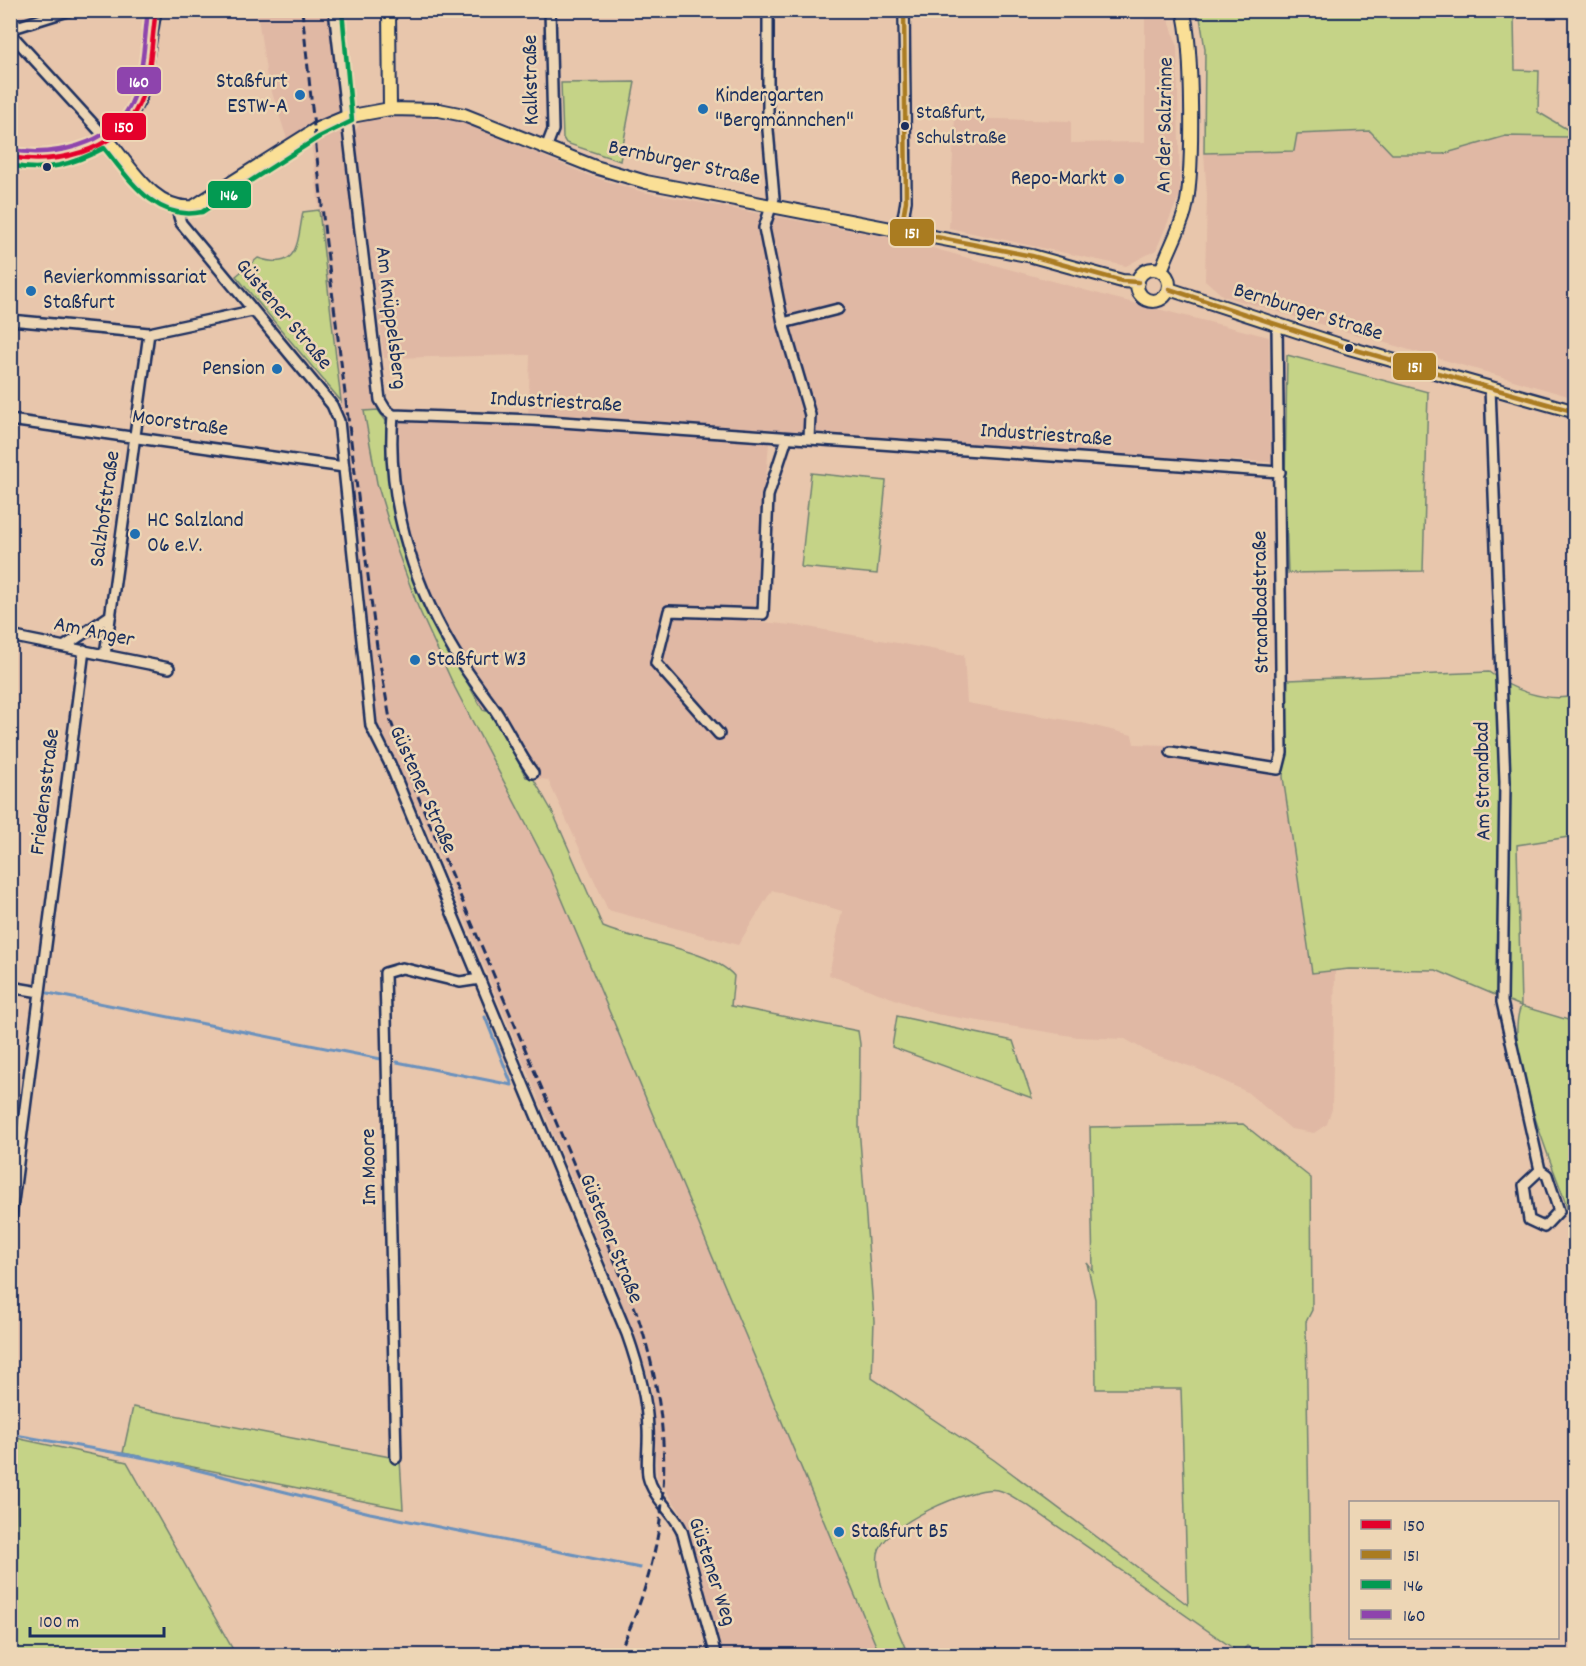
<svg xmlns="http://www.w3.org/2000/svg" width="1586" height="1666" font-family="Dekko,sans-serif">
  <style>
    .built { fill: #e0b8a4 }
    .green { fill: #c5d387; stroke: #708172; stroke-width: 1.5 }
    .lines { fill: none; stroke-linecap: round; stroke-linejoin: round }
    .stream { stroke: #6a91bd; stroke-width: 3 }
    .minor-casing { stroke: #1b2f5e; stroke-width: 14 }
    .major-casing { stroke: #1b2f5e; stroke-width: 16 }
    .minor { stroke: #edd6b5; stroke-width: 9 }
    .major { stroke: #fadf96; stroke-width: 12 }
    .rail { stroke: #1b2f5e; stroke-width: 3; stroke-dasharray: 9 4.5; stroke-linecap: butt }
    .bus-1-casing { stroke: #edd6b5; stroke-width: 9 }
    .bus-2-casing { stroke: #edd6b5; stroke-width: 9 }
    .bus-3-casing { stroke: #edd6b5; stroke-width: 9 }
    .bus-4-casing { stroke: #edd6b5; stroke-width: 9 }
    .bus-1 { stroke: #e4002b; stroke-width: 4.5 }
    .bus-2 { stroke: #aa7c21; stroke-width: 4.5 }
    .bus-3 { stroke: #039a52; stroke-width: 4.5 }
    .bus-4 { stroke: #8e44ad; stroke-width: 4.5 }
    .poi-dot { fill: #1f6fb2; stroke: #edd6b5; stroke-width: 2 }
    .bus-dot { fill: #1b2f5e; stroke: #edd6b5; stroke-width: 2 }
    .labels { text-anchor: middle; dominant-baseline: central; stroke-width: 5; stroke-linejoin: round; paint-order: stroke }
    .bus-label { font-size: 20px; fill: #1b2f5e; stroke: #edd6b5; text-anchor: start }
    .street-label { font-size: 22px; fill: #1b2f5e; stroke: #edd6b5 }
    .poi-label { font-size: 22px; fill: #1b2f5e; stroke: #edd6b5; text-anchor: start }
    .line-badge { stroke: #edd6b5; stroke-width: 2 }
    .badge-label { font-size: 16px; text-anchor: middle; font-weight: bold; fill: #fff }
  </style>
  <rect width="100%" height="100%" fill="#e8c6ac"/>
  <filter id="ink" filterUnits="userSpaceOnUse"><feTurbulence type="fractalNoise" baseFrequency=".0167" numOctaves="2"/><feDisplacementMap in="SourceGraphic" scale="12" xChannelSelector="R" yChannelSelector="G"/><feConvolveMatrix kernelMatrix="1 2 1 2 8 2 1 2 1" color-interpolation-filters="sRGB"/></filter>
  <g filter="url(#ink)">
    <!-- built -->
    <path class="built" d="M 257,11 L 331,11 L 342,96 L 340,111 L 287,139 L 267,77 Z
      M 1145,11 L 1166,11 L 1177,45 L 1180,194 L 1156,250 L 1126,266 L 949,228 L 955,118 L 1071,121 L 1071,143 L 1145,142 Z
      M 411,116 L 463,122 L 590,176 L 643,192 L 903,240 L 1110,297 L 1269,337 L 1271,462 L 1167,458 L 770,431 L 754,621 L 808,627 L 964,655 L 967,703 L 1078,722 L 1132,735 L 1134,744 L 1170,745 L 1176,760 L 1283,777 L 1312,972 L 1335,971 L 1332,1109 L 1327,1124 L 1314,1133 L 1291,1129 L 1247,1092 L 1198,1069 L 1150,1053 L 1125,1039 L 1078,1037 L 936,1014 L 829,975 L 842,911 L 772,890 L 738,945 L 608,910 L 548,780 L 526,777 L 493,713 L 483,710 L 447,647 L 394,507 L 389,470 L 389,425 L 400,421 L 528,427 L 530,355 L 384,358 L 354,133 L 362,120 Z
      M 340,124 L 378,410 L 364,411 L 377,483 L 397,550 L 418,607 L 455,688 L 549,868 L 880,1655 L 722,1655 L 681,1513 L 657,1477 L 651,1385 L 615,1284 L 426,825 L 374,729 L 341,401 L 311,139 Z
      M 1370,131 L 1392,154 L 1443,154 L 1506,136 L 1570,137 L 1576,264 L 1575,398 L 1223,296 L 1205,280 L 1207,196 L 1204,153 L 1293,151 L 1297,134 Z
      M 11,1476 L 17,1479 L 15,1561 L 11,1561 Z"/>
    <!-- green -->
    <path class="green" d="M 1199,11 L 1506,11 L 1514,18 L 1515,70 L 1539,71 L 1538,112 L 1570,131 L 1570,137 L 1506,136 L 1443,154 L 1392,154 L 1370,131 L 1297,134 L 1294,151 L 1204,153 L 1205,49 Z
      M 635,82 L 620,161 L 566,143 L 563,138 L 561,83 Z
      M 319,210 L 341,401 L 236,276 L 258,258 C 299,272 297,243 303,212 Z
      M 1287,355 L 1428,392 L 1423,571 L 1288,573 L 1285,484 Z
      M 378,410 L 389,425 L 387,440 L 394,507 L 447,647 L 483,710 L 493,713 L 526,777 L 533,778 L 553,813 L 603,927 C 636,941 712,950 734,976 L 731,1006 L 858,1031 L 860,1044 L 859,1127 L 874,1321 L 872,1378 L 994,1460 L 1188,1605 L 1181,1389 L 1096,1389 L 1095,1299 L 1087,1263 L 1093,1271 L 1090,1127 L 1243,1124 L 1311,1178 L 1312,1310 L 1306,1322 L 1311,1655 L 1260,1655 L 1247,1646 L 1240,1653 L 1027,1505 C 1018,1501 1008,1492 998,1490 C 972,1485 881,1526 878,1554 C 874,1582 898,1629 908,1655 L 880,1655 L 549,868 L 455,688 L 418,607 L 397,550 L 377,483 L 364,411 Z
      M 811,473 L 886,481 L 877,574 L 801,567 Z
      M 1489,672 C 1513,691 1545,702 1575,696 L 1575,836 L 1517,845 L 1521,1006 L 1575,1022 L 1575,1240 C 1571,1228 1569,1213 1565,1201 C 1549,1156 1503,1049 1521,1006 L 1436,970 L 1349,969 L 1312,973 L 1283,777 L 1288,680 Z
      M 897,1016 L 1013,1041 L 1032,1098 L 892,1047 Z
      M 133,1407 L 400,1459 L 403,1509 L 123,1453 Z
      M 11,1437 L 127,1462 L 236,1655 L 11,1655 L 10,1561 L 15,1560 L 17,1479 L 11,1476 Z"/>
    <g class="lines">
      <!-- stream -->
      <path class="stream" d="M 48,993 L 381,1059
        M 397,1062 L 512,1085 L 485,1017
        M 10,1434 L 157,1460 L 370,1513 L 640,1568"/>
      <defs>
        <path id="minor" d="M 334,10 L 380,400 L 386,410 L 393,415 C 386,493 411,579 451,646 C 464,669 480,689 495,710 C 509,731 518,753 533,773
          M 10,29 L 71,10
          M 10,33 L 106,138 L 128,122 L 141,98 L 156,10
          M 546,148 L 553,130 L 550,10
          M 176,207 L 181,223 L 332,405 L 339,421 L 371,726 L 390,764 L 627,1334 C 638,1365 647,1396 648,1429 C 649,1444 646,1461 648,1476 C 653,1498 673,1511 682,1531 L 716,1656
          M 901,230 L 906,201 L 904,10
          M 10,320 L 149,333 L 252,311
          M 783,323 L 838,309
          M 1490,388 L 1505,782 L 1502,1002 L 1540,1170 L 1547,1175 L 1559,1211 L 1544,1227 L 1529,1220 L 1524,1185 L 1540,1170
          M 393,415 L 533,420 L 809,439 L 810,415 L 783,323 L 764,228 L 774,198 L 768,130 L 768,10
          M 10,420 L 344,467
          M 809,439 L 1280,472
          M 10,636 L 169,668
          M 65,646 L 111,615
          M 105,655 L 149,333
          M 719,734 L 656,663 L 669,611 L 763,614 L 768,496 L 787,438
          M 1171,752 L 1278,769 L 1282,753 L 1277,326
          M 10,987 L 40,992
          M 10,1225 L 84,650
          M 396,1458 L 385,973 L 402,968 L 460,982 L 480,979"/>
        <path id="major" d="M 389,10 L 390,109
          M 10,157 C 45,168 76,155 106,138 C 129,164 153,211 193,207 L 315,130 L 346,117 L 390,109 L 439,110 L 464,115 L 595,167 L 646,182 L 1032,256 L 1122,281 L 1138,282
          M1137 285a16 16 0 1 1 32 0a16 16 0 1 1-32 0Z
          M 1161,271 C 1168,251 1179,232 1185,211 C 1194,177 1193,44 1183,10
          M 1169,289 L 1349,348 L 1576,412"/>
      </defs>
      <!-- minor casing -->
      <use href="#minor" class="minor-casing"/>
      <!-- major casing -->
      <use href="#major" class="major-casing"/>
      <!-- minor -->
      <use href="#minor" class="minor"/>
      <!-- major -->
      <use href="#major" class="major"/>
      <!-- rail -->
      <path class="rail" d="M 302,10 L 325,235 L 377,647 L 390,719 L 415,789 L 636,1311 C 677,1430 674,1542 617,1656"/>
      <defs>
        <path id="bus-1" d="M 10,157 C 54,165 114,152 136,110 C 152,81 151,42 156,10"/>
        <path id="bus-2" d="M 904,10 L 906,201 L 901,230 L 1032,256 L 1122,281 L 1138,282
          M 1169,289 L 1349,348 L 1576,412"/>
        <path id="bus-3" d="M 10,165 C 44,173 74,164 104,148 C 129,179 156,222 202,212 L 319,137 L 352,121 L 342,10"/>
        <path id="bus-4" d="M 11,150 C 52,157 109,146 130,106 C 144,78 144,41 148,10"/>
      </defs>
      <!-- bus-1 casing -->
      <use href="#bus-1" class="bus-1-casing"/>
      <!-- bus-2 casing -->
      <use href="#bus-2" class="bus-2-casing"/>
      <!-- bus-3 casing -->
      <use href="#bus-3" class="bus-3-casing"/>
      <!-- bus-4 casing -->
      <use href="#bus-4" class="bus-4-casing"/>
      <!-- bus-1 -->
      <use href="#bus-1" class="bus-1"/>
      <!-- bus-2 -->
      <use href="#bus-2" class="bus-2"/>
      <!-- bus-3 -->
      <use href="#bus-3" class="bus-3"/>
      <!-- bus-4 -->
      <use href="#bus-4" class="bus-4"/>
    </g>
  </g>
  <!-- markers -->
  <g class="poi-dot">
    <circle cx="300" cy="95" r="6"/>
    <circle cx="703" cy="109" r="6"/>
    <circle cx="1119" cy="179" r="6"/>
    <circle cx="31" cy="291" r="6"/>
    <circle cx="277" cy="369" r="6"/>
    <circle cx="135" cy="534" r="6"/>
    <circle cx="415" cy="660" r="6"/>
    <circle cx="839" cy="1532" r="6"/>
  </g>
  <g class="bus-dot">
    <circle cx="905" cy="126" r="5"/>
    <circle cx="47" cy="167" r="5"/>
    <circle cx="1349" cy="348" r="5"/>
  </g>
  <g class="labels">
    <!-- bus labels -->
    <g class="bus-label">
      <text x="916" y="114">Staßfurt,<tspan x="916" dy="25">Schulstraße</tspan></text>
    </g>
    <!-- street labels -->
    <g class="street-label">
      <text transform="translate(532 80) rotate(-91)">Kalkstraße</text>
      <text transform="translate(1166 125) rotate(-89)">An der Salzrinne</text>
      <text transform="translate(684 164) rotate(12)">Bernburger Straße</text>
      <text transform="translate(1308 313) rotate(17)">Bernburger Straße</text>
      <text transform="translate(283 315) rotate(50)">Güstener Straße</text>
      <text transform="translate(390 318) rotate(83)">Am Knüppelsberg</text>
      <text transform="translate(556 403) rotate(3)">Industriestraße</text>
      <text transform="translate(180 424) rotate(8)">Moorstraße</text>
      <text transform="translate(1046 436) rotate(4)">Industriestraße</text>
      <text transform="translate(106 509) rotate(-82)">Salzhofstraße</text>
      <text transform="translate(1262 602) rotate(-91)">Strandbadstraße</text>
      <text transform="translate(94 633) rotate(12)">Am Anger</text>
      <text transform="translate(1484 781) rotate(-91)">Am Strandbad</text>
      <text transform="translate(422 790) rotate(66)">Güstener Straße</text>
      <text transform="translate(46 792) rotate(-83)">Friedensstraße</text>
      <text transform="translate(370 1167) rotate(-91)">Im Moore</text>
      <text transform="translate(610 1239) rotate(68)">Güstener Straße</text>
      <text transform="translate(711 1572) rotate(72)">Güstener Weg</text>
    </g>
    <!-- poi labels -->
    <g class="poi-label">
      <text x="288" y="82" text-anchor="end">Staßfurt<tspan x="288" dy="25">ESTW-A</tspan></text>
      <text x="715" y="96">Kindergarten<tspan x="715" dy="25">"Bergmännchen"</tspan></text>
      <text x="1107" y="179" text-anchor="end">Repo-Markt</text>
      <text x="43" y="278">Revierkommissariat<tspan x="43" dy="25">Staßfurt</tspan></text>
      <text x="265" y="369" text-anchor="end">Pension</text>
      <text x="147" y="521">HC Salzland<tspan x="147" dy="25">06 e.V.</tspan></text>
      <text x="427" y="660">Staßfurt W3</text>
      <text x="851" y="1532">Staßfurt B5</text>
    </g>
  </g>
  <g class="line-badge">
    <rect x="116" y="66" width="46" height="29" rx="6" fill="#8e44ad"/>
    <rect x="101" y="112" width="46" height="29" rx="6" fill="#e4002b"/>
    <rect x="207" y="180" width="45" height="29" rx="6" fill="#039a52"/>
    <rect x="889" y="218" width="46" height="29" rx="6" fill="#aa7c21"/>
    <rect x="1392" y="352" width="45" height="29" rx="6" fill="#aa7c21"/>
  </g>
  <g class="badge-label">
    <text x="139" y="87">160</text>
    <text x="124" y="132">150</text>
    <text x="229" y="200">146</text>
    <text x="912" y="238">151</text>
    <text x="1415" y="372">151</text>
  </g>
  <!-- margin -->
  <rect width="1586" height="1666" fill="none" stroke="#edd6b5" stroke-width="36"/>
  <rect x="18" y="18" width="1550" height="1630" fill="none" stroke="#1b2f5e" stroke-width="2" filter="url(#ink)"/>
  <!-- legend -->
  <rect x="1349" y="1501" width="210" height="138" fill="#edd6b5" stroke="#999392" stroke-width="1.5"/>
  <rect x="1361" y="1520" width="30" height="9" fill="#e4002b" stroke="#999392" stroke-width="1.5"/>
  <text x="1403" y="1531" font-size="18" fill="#1b2f5e">150</text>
  <rect x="1361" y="1550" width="30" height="9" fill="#aa7c21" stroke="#999392" stroke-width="1.5"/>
  <text x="1403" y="1561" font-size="18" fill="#1b2f5e">151</text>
  <rect x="1361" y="1580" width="30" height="9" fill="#039a52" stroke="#999392" stroke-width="1.5"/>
  <text x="1403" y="1591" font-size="18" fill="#1b2f5e">146</text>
  <rect x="1361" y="1610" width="30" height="9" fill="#8e44ad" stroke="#999392" stroke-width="1.5"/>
  <text x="1403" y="1621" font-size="18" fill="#1b2f5e">160</text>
  <!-- scale -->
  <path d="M30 1627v9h134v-9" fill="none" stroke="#1b2f5e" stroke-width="3"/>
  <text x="39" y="1627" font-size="18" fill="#1b2f5e" stroke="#edd6b5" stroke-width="4.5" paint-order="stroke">100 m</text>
</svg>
